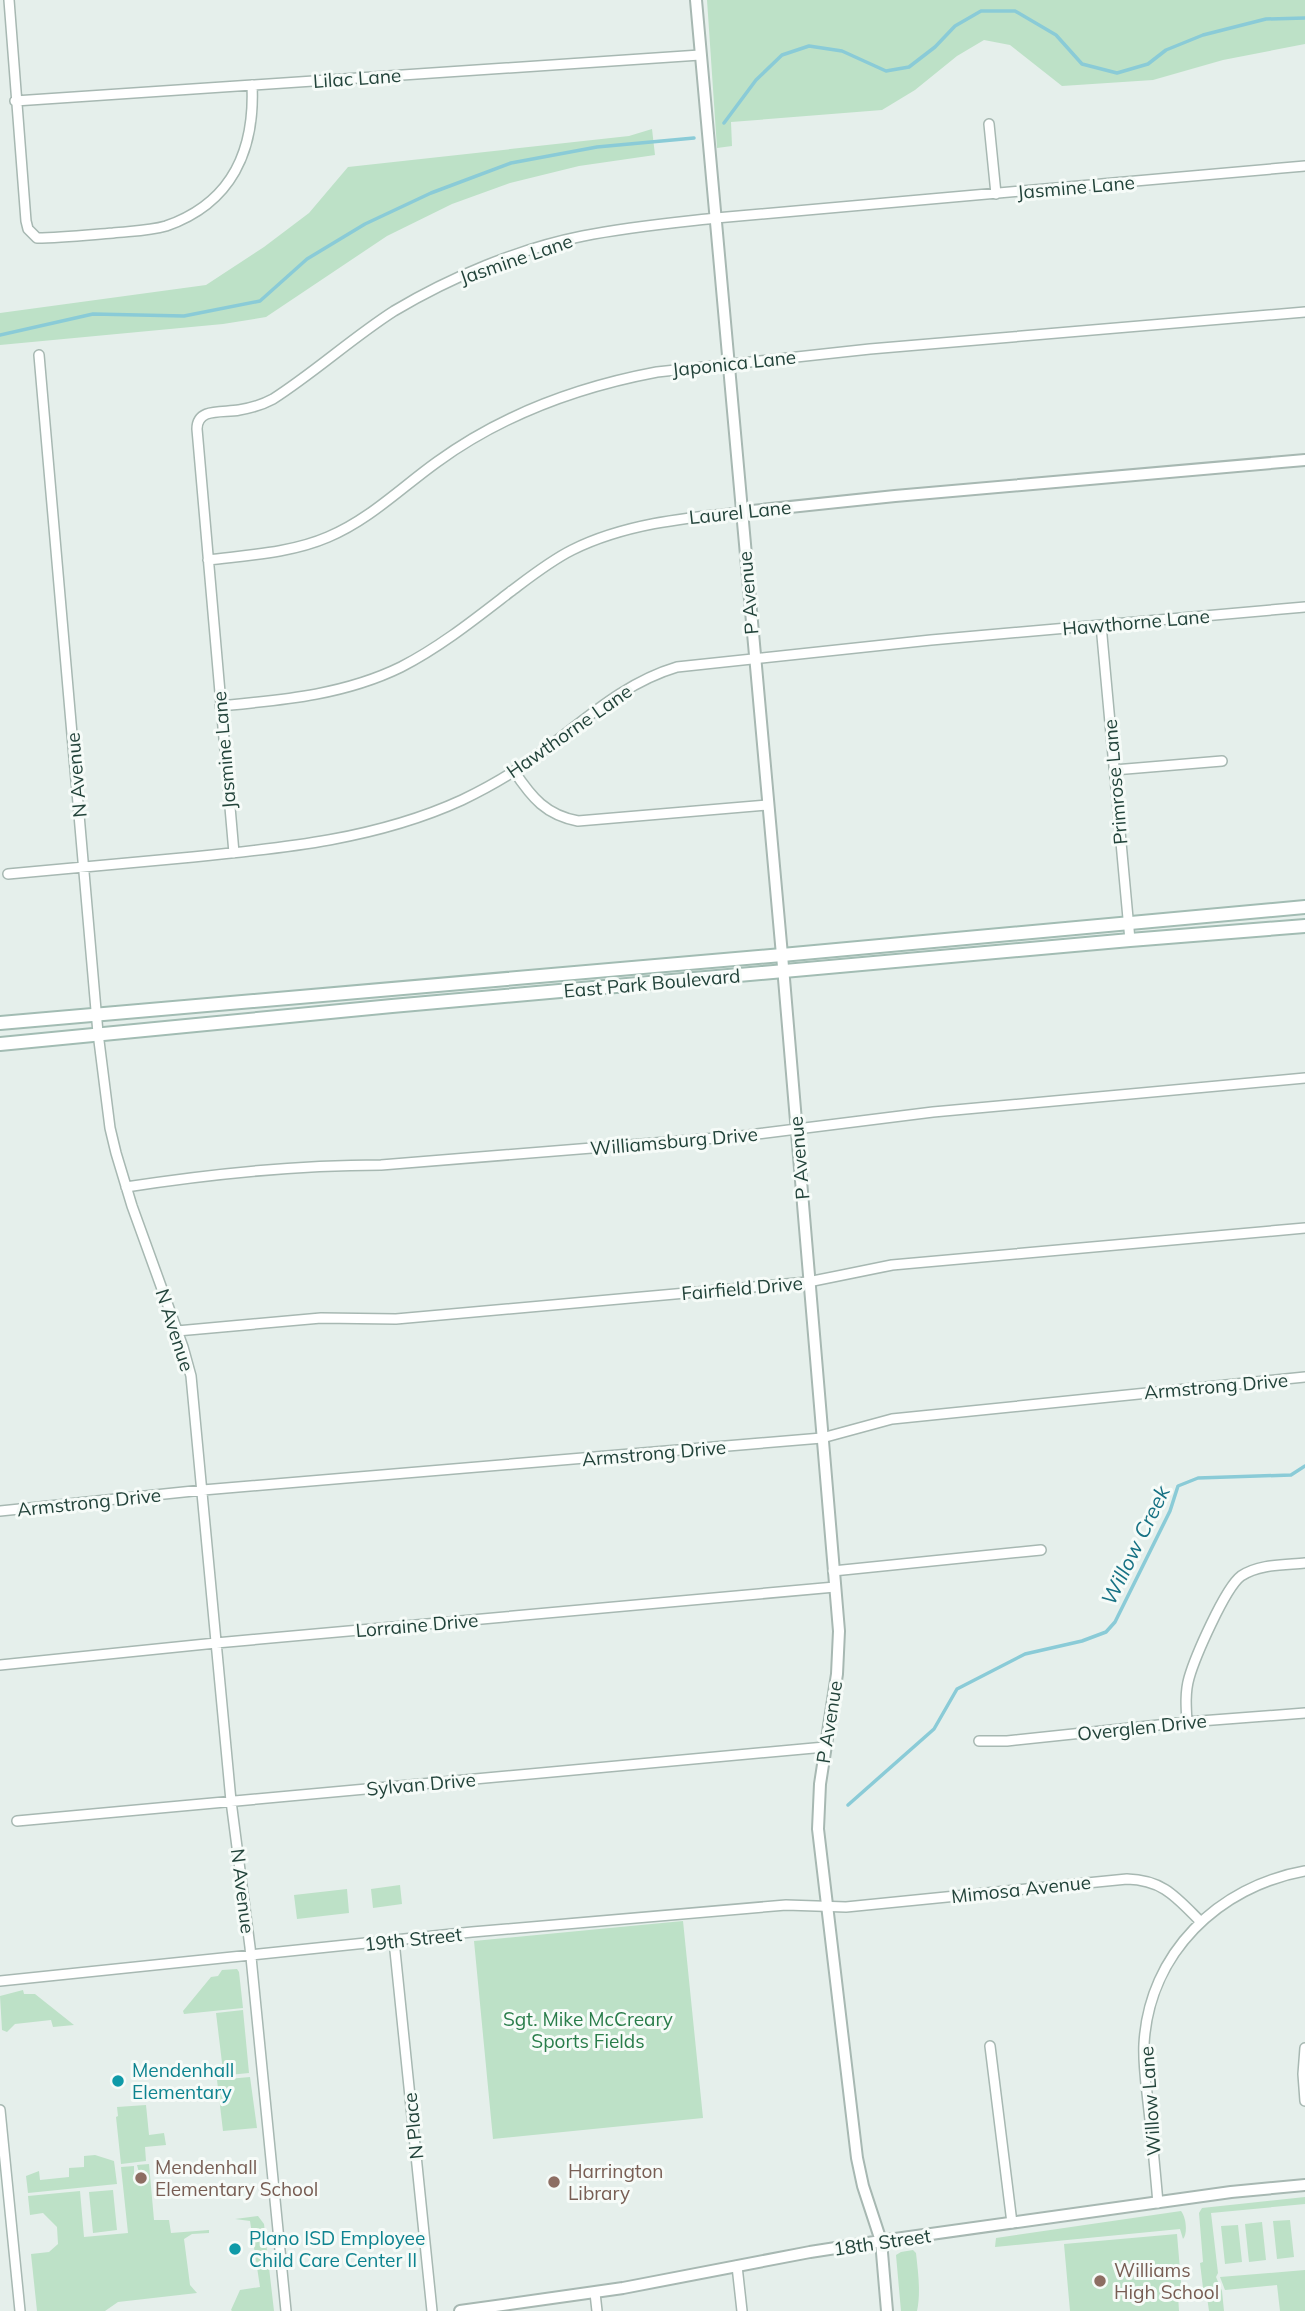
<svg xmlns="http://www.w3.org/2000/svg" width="1305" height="2311" font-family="Mulish,sans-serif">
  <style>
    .green { fill: #bde1c7 }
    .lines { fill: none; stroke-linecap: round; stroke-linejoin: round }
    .stream { stroke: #8acbd7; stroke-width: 3.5 }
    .minor-casing { stroke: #a7b8b2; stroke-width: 12 }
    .tertiary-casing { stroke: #a7b8b2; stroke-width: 14 }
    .secondary-casing { stroke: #a2bcb3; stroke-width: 16 }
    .minor { stroke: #fff; stroke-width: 9 }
    .tertiary { stroke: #fff; stroke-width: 10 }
    .secondary { stroke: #fff; stroke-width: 12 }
    .culture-dot { fill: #0f9aa8; stroke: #f6fbf8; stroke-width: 2.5 }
    .education-dot { fill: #8d6e63; stroke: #f6fbf8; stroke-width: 2.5 }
    .labels { text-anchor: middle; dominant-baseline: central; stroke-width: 6; stroke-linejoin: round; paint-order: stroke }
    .street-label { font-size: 19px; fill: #22433a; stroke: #f6fbf8 }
    .park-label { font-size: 19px; fill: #297d4a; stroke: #f6fbf8 }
    .culture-label { font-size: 19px; fill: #0d838f; stroke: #f6fbf8; text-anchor: start }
    .education-label { font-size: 19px; fill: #785e54; stroke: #f6fbf8; text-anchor: start }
    .water-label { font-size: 21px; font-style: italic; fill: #177284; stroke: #f6fbf8 }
  </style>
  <rect width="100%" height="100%" fill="#e5efeb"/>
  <!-- green -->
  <path class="green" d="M 707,0 L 1305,0 L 1305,44 L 1223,60 L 1153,80 L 1062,86 L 1010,45 L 984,40 L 957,56 L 915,90 L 882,110 L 731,122 L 732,146 L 717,148 Z
    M 652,129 L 655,155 L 579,166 L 510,183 L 452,204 L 387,236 L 266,317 L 223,324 L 0,345 L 0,313 L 206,285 L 264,247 L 309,213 L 348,167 L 629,136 Z
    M 400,1885 L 402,1904 L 373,1908 L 371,1889 Z
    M 347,1889 L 349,1913 L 297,1919 L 294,1895 Z
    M 683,1921 L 703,2118 L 493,2139 L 474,1941 Z
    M 237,1969 L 239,1972 L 243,2008 L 184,2014 L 183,2011 L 211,1977 L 218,1976 L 222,1970 Z
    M 23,1990 L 24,1994 L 35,1994 L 74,2025 L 53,2027 L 51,2020 L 15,2024 L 7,2032 L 2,2030 L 0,1996 Z
    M 243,2010 L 249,2073 L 219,2076 L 218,2072 L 223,2071 L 216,2013 Z
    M 250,2077 L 257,2128 L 223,2131 L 217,2080 Z
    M 146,2105 L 149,2135 L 164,2133 L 166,2145 L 145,2147 L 146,2161 L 121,2164 L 116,2117 L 118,2116 L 117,2107 Z
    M 95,2155 L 114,2161 L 117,2184 L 28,2193 L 26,2176 L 39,2171 L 40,2180 L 69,2177 L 69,2168 L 84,2167 L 84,2156 Z
    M 149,2164 L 154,2220 L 169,2220 L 171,2233 L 209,2230 L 209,2233 L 192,2234 L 184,2239 L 190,2285 L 197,2293 L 118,2302 L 105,2311 L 37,2311 L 31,2254 L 49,2252 L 58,2244 L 57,2227 L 43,2213 L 30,2215 L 28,2196 L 80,2191 L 84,2237 L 128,2233 L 121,2167 L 134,2166 L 134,2177 L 140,2176 L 137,2165 Z
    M 113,2190 L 117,2230 L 93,2233 L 89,2192 Z
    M 1305,2197 L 1305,2204 L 1211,2213 L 1218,2273 L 1216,2277 L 1222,2291 L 1224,2311 L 1209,2311 L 1206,2290 L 1203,2288 L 1200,2263 L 1203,2262 L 1199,2213 L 1202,2208 Z
    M 1181,2211 C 1186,2217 1188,2233 1183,2239 L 1180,2229 L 995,2247 L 996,2238 Z
    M 258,2216 L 264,2224 L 274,2311 L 232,2311 L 231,2310 L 240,2290 L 260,2287 L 250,2221 L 235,2219 Z
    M 1290,2220 L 1294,2257 L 1277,2259 L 1273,2221 Z
    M 1262,2222 L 1266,2260 L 1249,2262 L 1245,2224 Z
    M 1238,2225 L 1242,2262 L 1225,2264 L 1221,2226 Z
    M 1177,2234 L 1182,2294 L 1178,2295 L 1179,2311 L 1070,2311 L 1064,2244 Z
    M 913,2250 L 916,2253 C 918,2272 921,2292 917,2311 L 901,2311 L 896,2255 L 901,2252 Z
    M 1305,2270 L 1305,2311 L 1280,2311 L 1277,2285 L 1225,2290 L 1220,2277 Z"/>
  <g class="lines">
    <!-- stream -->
    <path class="stream" d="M 724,123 L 756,80 L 782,55 L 809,46 L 842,51 L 886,71 L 909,67 L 935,47 L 955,26 L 981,11 L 1015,11 L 1056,35 L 1082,64 L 1117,73 L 1148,64 L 1166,50 L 1203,35 L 1266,19 L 1305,18
      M 0,335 L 93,314 L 184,316 L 260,301 L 307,259 L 365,224 L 431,193 L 511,163 L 597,147 L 694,138
      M 848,1805 L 934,1729 L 957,1689 L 1025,1654 L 1082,1641 L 1106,1632 L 1115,1622 L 1170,1511 L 1178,1486 L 1198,1478 L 1291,1475 L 1305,1466"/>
    <defs>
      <path id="minor" d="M 9,0 L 26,221 L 28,229 L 37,238 C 62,238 88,235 113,233 C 131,231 149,231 166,226 C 232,203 255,150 252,85
        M 15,101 L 700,55
        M 989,124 L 996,194
        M 39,355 L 98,1033 L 110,1128 L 116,1153 L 132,1206 L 183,1347 L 191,1376 L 231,1801 L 250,1947 L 286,2311
        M 208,560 C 248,555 291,553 328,537 C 369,520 402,487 437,462 C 503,414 577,387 657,372 L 870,349 L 1305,312
        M 1101,625 L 1130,940
        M 220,706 C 282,700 344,695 401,667 C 440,647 475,619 510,592 C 530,577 550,561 572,550 C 624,524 684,518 742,512
        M 1114,770 L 1222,761
        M 514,771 C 532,798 546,815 578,821 L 768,805
        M 234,853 L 197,429 C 197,407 224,413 239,410 C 251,408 262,405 273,399 C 315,372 352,338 394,311 C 451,277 518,249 583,236 C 627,227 671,223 716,218 L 1305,166
        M 8,874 C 70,868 132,863 193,857 C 285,848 377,839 462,800 C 489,787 515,772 539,754 C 584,721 623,683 677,667 L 931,640 L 1305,607
        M 126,1187 C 210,1174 296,1165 381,1165 L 741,1136 L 933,1112 L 1305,1078
        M 177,1331 L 321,1318 L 396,1319 L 808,1282 L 892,1265 L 1305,1228
        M 0,1511 L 203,1490 L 822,1438 L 892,1419 L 1305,1377
        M 833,1571 L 1041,1550
        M 0,1665 L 216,1643 L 835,1587
        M 1187,1722 C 1186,1707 1185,1692 1189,1678 C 1195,1657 1225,1588 1241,1576 C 1259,1564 1284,1565 1305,1563
        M 979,1741 L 1007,1741 L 1187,1722 L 1305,1713
        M 17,1821 L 825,1747
        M 394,1941 L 432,2311
        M 0,1981 L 472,1932 L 786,1905 L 846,1907 L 1127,1879 C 1163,1880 1176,1897 1200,1921
        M 990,2046 L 1012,2223
        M 1305,2048 L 1303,2074 L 1305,2101
        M 0,2110 L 20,2311
        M 1158,2203 C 1155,2169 1152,2136 1148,2102 C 1146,2083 1143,2063 1144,2044 C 1149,1953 1219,1886 1305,1871
        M 737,2266 L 742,2311
        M 595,2293 L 597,2311"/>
      <path id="tertiary" d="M 696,0 L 782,955 L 839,1631 L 837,1674 L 820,1784 L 818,1829 L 857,2158 L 863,2186 L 881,2241 L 887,2311
        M 742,512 L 895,496 L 1305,460
        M 460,2311 L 623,2288 L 810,2252 L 881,2241 L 1231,2192 L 1305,2185"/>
      <path id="secondary" d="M 0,1023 L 782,955 L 1305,907
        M 0,1044 L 392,1006 L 1130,940 L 1305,926"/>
    </defs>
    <!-- minor casing -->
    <use href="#minor" class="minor-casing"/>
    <!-- tertiary casing -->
    <use href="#tertiary" class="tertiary-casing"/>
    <!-- secondary casing -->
    <use href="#secondary" class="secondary-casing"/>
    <!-- minor -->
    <use href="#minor" class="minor"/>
    <!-- tertiary -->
    <use href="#tertiary" class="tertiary"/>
    <!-- secondary -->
    <use href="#secondary" class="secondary"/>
  </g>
  <!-- markers -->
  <g class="culture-dot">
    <circle cx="118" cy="2081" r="7"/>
    <circle cx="235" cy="2249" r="7"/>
  </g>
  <g class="education-dot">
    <circle cx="141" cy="2178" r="7"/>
    <circle cx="554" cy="2182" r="7"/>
    <circle cx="1100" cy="2281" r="7"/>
  </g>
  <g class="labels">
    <!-- street labels -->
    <g class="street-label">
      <text transform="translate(357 78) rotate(-4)">Lilac Lane</text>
      <text transform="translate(1076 187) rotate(-5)">Jasmine Lane</text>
      <text transform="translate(516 259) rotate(-19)">Jasmine Lane</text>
      <text transform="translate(734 363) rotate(-6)">Japonica Lane</text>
      <text transform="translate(740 512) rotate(-6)">Laurel Lane</text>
      <text transform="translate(748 593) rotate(-95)">P Avenue</text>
      <text transform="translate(1136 622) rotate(-5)">Hawthorne Lane</text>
      <text transform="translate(569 731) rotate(-35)">Hawthorne Lane</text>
      <text transform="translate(224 750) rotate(-95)">Jasmine Lane</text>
      <text transform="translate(76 775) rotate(-95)">N Avenue</text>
      <text transform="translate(1115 782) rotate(-95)">Primrose Lane</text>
      <text transform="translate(652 983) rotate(-5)">East Park Boulevard</text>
      <text transform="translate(674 1141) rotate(-5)">Williamsburg Drive</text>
      <text transform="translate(799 1158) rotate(-95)">P Avenue</text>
      <text transform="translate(742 1288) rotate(-5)">Fairfield Drive</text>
      <text transform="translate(175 1330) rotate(72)">N Avenue</text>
      <text transform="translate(1216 1386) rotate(-5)">Armstrong Drive</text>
      <text transform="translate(654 1453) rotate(-5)">Armstrong Drive</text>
      <text transform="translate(89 1502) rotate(-6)">Armstrong Drive</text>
      <text transform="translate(417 1625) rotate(-5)">Lorraine Drive</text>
      <text transform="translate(829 1722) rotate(-81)">P Avenue</text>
      <text transform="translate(1142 1727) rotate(-6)">Overglen Drive</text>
      <text transform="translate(421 1784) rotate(-5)">Sylvan Drive</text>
      <text transform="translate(1021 1889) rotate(-6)">Mimosa Avenue</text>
      <text transform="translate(243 1891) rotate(83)">N Avenue</text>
      <text transform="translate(413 1939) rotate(-6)">19th Street</text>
      <text transform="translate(1150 2101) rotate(-94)">Willow Lane</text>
      <text transform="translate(413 2126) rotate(-96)">N Place</text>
      <text transform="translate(882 2242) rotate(-8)">18th Street</text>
    </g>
    <!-- park labels -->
    <g class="park-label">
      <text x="588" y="2019">Sgt. Mike McCreary<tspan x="588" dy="22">Sports Fields</tspan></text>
    </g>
    <!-- culture labels -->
    <g class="culture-label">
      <text x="132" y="2070">Mendenhall<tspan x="132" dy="22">Elementary</tspan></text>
      <text x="249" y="2238">Plano ISD Employee<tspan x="249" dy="22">Child Care Center II</tspan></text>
    </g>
    <!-- education labels -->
    <g class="education-label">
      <text x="155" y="2167">Mendenhall<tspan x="155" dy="22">Elementary School</tspan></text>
      <text x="568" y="2171">Harrington<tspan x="568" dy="22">Library</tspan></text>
      <text x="1114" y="2270">Williams<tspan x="1114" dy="22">High School</tspan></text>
    </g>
    <!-- water labels -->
    <g class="water-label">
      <text transform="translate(1135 1545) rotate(-64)">Willow Creek</text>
    </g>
  </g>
</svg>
